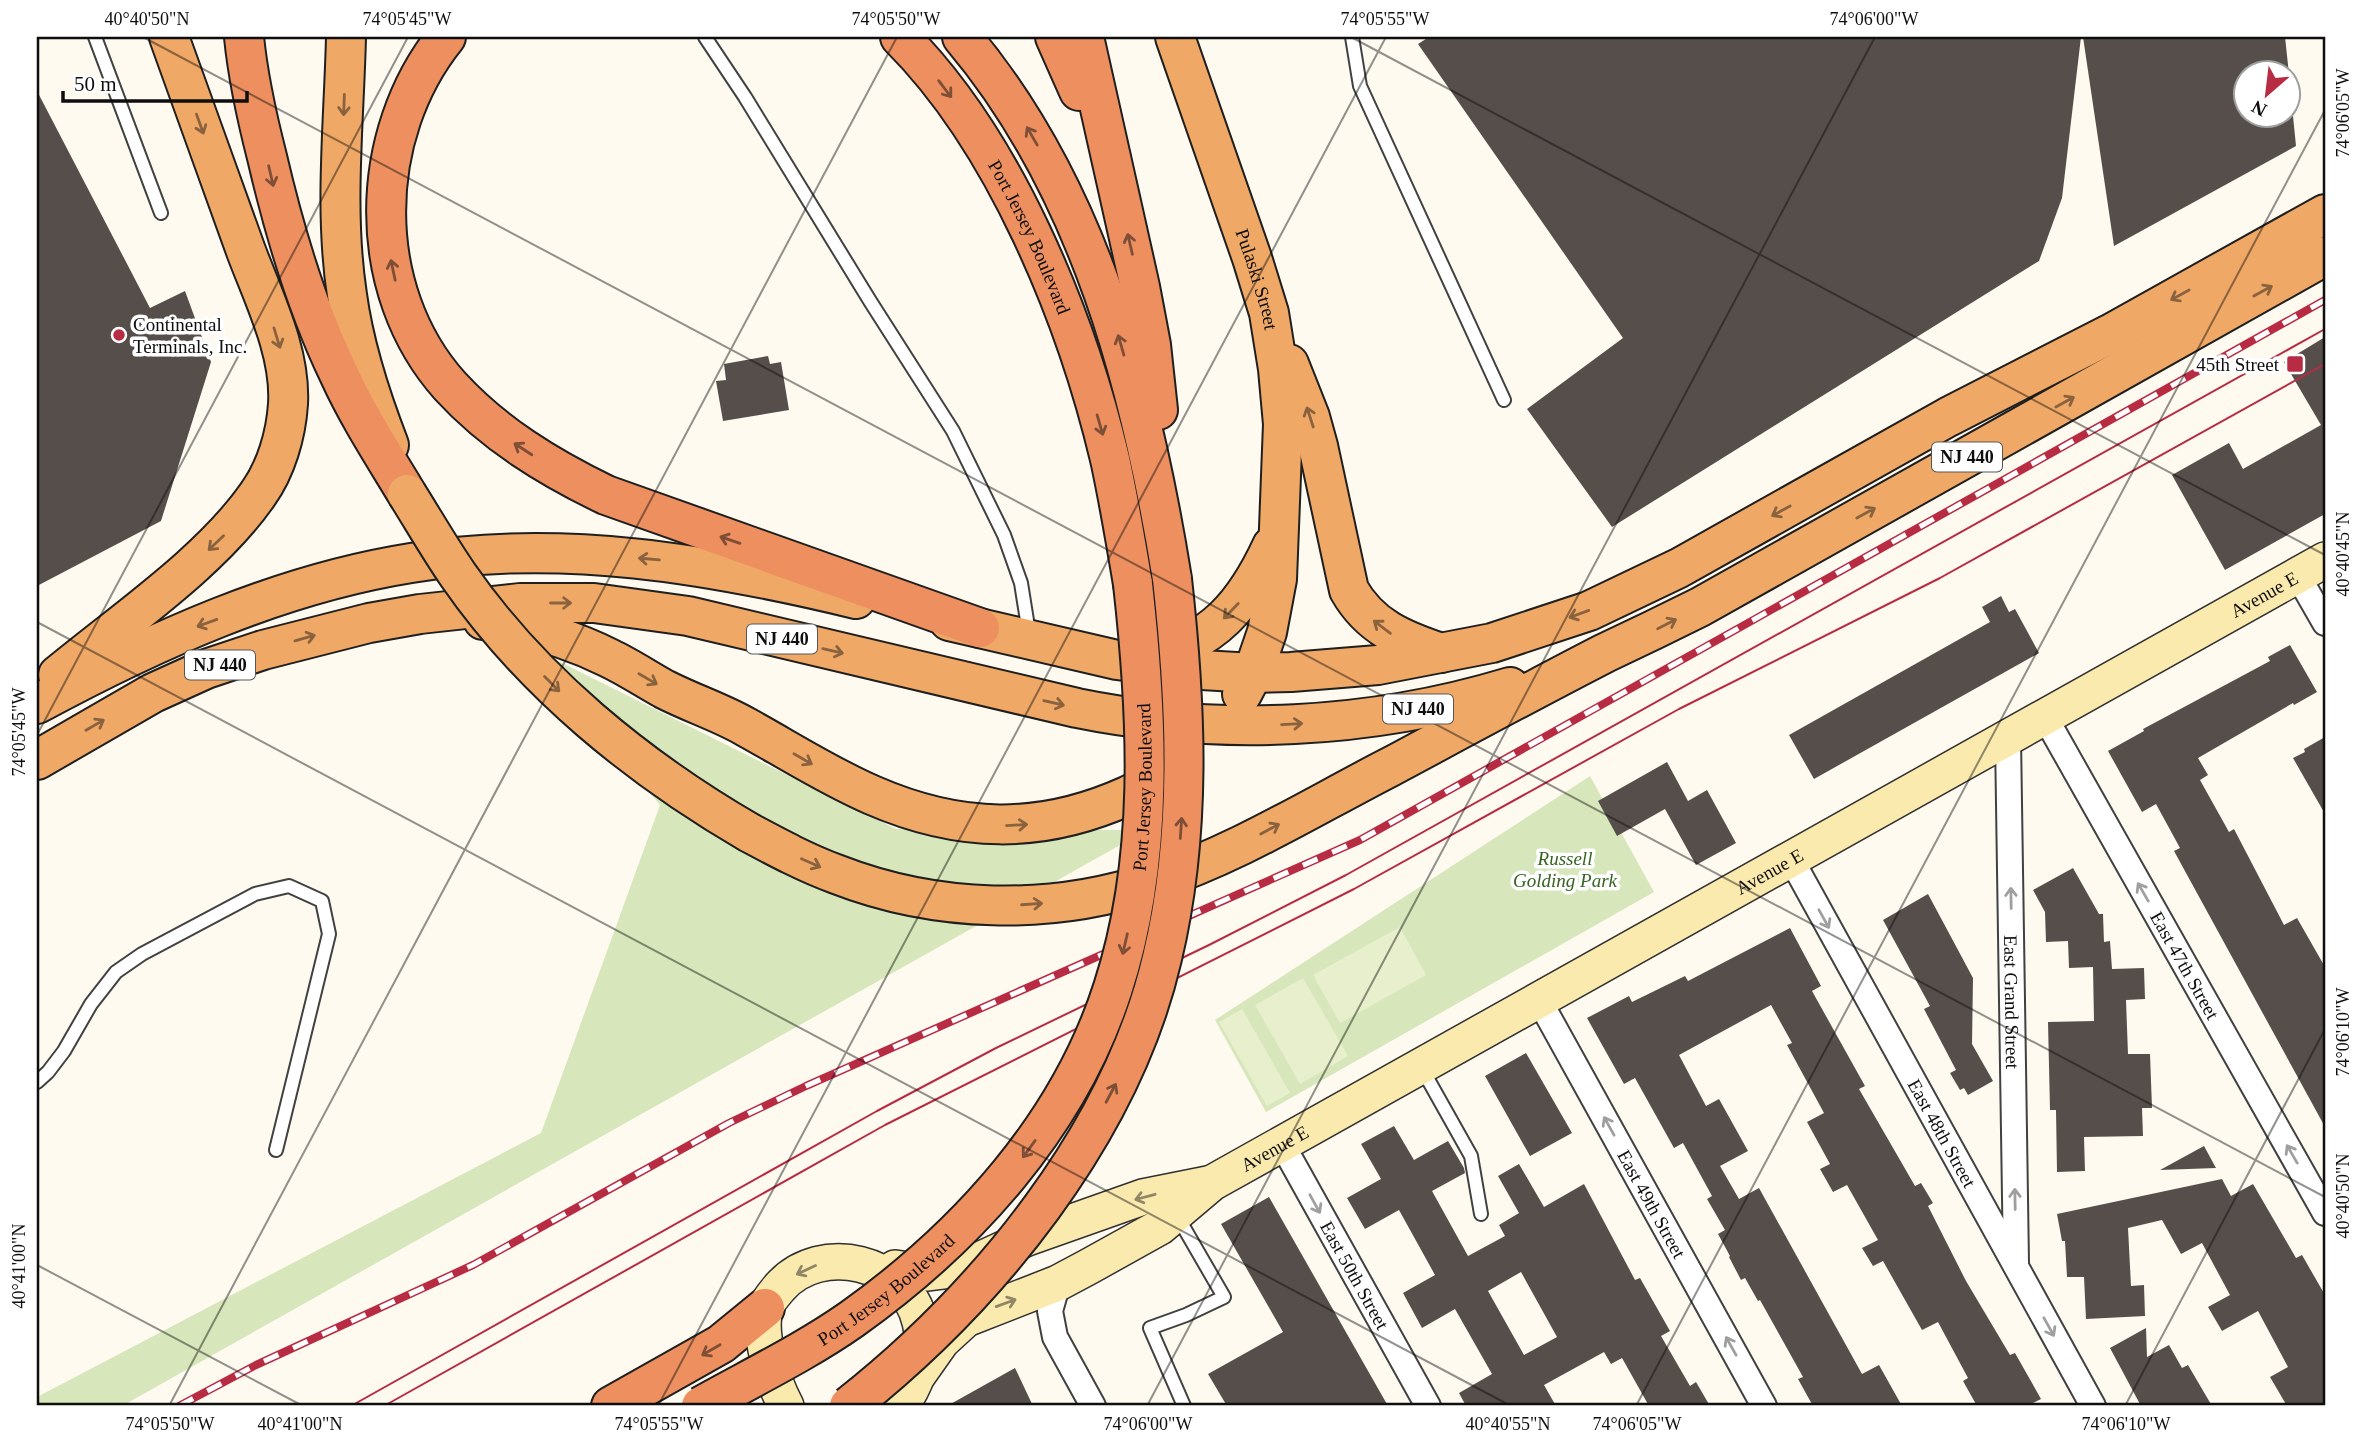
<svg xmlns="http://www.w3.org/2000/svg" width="2362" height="1443" font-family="Georgia,serif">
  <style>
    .green { fill: #d7e7bb }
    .pitch { fill: #e7efcc }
    .building { fill: #564e4b; fill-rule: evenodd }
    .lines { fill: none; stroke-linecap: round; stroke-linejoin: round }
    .service-casing { stroke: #414141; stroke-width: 16 }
    .minor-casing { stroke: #414141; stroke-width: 28 }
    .secondary-casing { stroke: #303030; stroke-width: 38 }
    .trunk-casing { stroke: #1f1f1f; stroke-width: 42 }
    .motorway-casing { stroke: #1f1f1f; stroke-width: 42 }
    .service { stroke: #fff; stroke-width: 12 }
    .minor { stroke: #fff; stroke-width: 24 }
    .secondary { stroke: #fbeaae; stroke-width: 35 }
    .trunk { stroke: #f0a866; stroke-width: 38 }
    .motorway { stroke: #ed8f5f; stroke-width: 38 }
    .tram { stroke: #b82c43; stroke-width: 2 }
    .rail-casing { stroke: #b82c43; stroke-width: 8 }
    .rail { stroke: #fff; stroke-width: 5; stroke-dasharray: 16; stroke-linecap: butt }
    .trunk-bridge-casing { stroke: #1f1f1f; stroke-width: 42; stroke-linecap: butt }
    .motorway-bridge-casing { stroke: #1f1f1f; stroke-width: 42; stroke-linecap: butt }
    .trunk-bridge { stroke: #f0a866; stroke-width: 38 }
    .motorway-bridge { stroke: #ed8f5f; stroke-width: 38 }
    .oneway { stroke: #7e4e36 }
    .oneway2 { stroke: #8a633e }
    .oneway3 { stroke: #9f9f9f }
    .oneway4 { stroke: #908766 }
    .ticks { fill: none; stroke: #0e0e0e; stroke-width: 2; stroke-opacity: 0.45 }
    .poi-dot { fill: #b82c43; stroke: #fff; stroke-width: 2.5 }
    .labels { text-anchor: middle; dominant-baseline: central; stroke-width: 7; stroke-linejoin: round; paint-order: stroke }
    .shield { fill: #fff; stroke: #565656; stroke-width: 2 }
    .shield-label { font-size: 18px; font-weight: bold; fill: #0e0e0e }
    .street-label { font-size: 19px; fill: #0e0e0e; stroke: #fff }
    .poi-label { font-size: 19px; fill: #0e0e0e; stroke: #fff; text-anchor: start }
    .park-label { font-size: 19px; font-style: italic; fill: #366321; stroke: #fff }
    .neatline { fill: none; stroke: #0e0e0e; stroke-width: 2.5 }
    .ticks-label { font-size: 18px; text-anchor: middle; fill: #0e0e0e }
  </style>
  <rect width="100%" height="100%" fill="#fefaf0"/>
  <!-- green -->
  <path class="green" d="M 554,659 L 896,829 L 1147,830 L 122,1406 L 37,1406 L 37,1397 L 541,1133 L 660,805 L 535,660 Z
    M 1590,776 L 1654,892 L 1266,1112 L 1215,1020 Z"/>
  <!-- pitch -->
  <path class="pitch" d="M 1400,927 L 1426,975 L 1340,1023 L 1313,975 Z
    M 1303,978 L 1348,1056 L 1300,1084 L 1255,1005 Z
    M 1242,1009 L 1290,1093 L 1267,1106 L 1219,1022 Z"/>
  <!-- building -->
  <path class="building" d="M 1429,37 L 2081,37 L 2062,198 L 2039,261 L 1612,527 L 1527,409 L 1623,338 L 1418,44 Z
    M 2083,37 L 2285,37 L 2289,74 L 2246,74 L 2246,116 L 2293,116 L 2296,146 L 2114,246 Z
    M 37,91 L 150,308 L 185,291 L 211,362 L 161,521 L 37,586 Z
    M 2325,337 L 2325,514 L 2225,570 L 2172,475 L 2229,443 L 2243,469 L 2321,425 L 2284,362 Z
    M 768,356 L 770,364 L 781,362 L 789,410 L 723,421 L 716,381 L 726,380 L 724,364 Z
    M 2001,596 L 2009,612 L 2015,609 L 2039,653 L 1814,779 L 1789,735 L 1990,622 L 1982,607 Z
    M 2290,645 L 2317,692 L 2294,705 L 2293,703 L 2198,758 L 2208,775 L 2200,780 L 2229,832 L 2234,829 L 2284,925 L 2297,918 L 2325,967 L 2325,1127 L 2174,851 L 2180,848 L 2156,804 L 2142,812 L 2108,751 L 2144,731 L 2143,729 L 2270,661 L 2268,657 Z
    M 2325,737 L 2325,814 L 2293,758 L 2305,752 L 2304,749 Z
    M 1667,762 L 1688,801 L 1707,790 L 1736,843 L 1696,865 L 1665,809 L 1617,836 L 1598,801 Z
    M 2073,868 L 2099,914 L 2103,914 L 2104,942 L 2110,941 L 2112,969 L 2144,968 L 2145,999 L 2126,1000 L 2128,1054 L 2150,1054 L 2152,1108 L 2142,1108 L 2143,1136 L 2084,1137 L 2085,1171 L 2057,1172 L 2056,1110 L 2050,1110 L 2048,1022 L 2094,1021 L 2093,967 L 2069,968 L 2068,941 L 2046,942 L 2045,912 L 2033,890 Z
    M 1928,894 L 1973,978 L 1972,1044 L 1993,1081 L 1968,1095 L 1964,1088 L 1960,1090 L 1950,1073 L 1956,1070 L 1924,1009 L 1930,1006 L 1883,920 Z
    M 1790,928 L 1821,986 L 1812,991 L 1865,1086 L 1859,1089 L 1915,1186 L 1921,1183 L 1933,1203 L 1928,1206 L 1966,1281 L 2010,1355 L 2015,1353 L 2041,1399 L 2027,1406 L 1977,1406 L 1963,1381 L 1968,1378 L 1938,1322 L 1922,1330 L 1883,1261 L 1873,1266 L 1862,1248 L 1878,1240 L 1847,1185 L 1833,1192 L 1820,1169 L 1830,1164 L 1807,1122 L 1824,1113 L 1787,1045 L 1792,1043 L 1771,1005 L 1679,1055 L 1706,1106 L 1719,1099 L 1748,1151 L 1720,1166 L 1739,1199 L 1759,1188 L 1862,1374 L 1879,1365 L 1902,1406 L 1813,1406 L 1798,1379 L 1803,1377 L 1760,1300 L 1758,1301 L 1745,1278 L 1741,1280 L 1729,1257 L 1730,1256 L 1718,1234 L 1725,1230 L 1707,1199 L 1712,1196 L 1683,1143 L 1674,1148 L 1635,1078 L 1624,1084 L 1587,1018 L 1629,996 L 1632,1002 L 1685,976 L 1688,981 Z
    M 1526,1053 L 1572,1133 L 1530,1156 L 1485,1076 Z
    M 1394,1126 L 1414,1160 L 1448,1141 L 1464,1168 L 1465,1173 L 1432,1191 L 1468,1256 L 1505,1236 L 1499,1225 L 1519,1213 L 1498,1176 L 1519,1164 L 1544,1207 L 1584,1184 L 1635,1280 L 1640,1278 L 1670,1331 L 1661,1336 L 1690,1386 L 1696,1382 L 1710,1406 L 1649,1406 L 1622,1358 L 1611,1364 L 1604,1352 L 1544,1385 L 1556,1406 L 1466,1406 L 1459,1393 L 1492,1374 L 1455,1309 L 1422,1328 L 1403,1293 L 1435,1275 L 1399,1210 L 1365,1229 L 1347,1198 L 1381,1179 L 1361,1144 ZM 1521,1272 L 1557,1337 L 1524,1355 L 1488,1291 Z
    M 2204,1146 L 2216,1168 L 2160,1170 Z
    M 2222,1179 L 2231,1196 L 2253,1184 L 2296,1258 L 2302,1255 L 2325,1295 L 2325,1406 L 2287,1406 L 2270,1377 L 2288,1367 L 2258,1311 L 2222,1331 L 2208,1307 L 2230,1295 L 2202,1243 L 2181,1254 L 2162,1220 L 2128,1228 L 2131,1286 L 2144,1285 L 2145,1316 L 2086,1319 L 2084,1277 L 2067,1277 L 2065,1241 L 2062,1241 L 2057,1214 Z
    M 1269,1197 L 1388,1406 L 1227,1406 L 1208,1374 L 1283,1332 L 1221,1224 Z
    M 2146,1328 L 2147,1357 L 2169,1345 L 2182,1368 L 2188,1365 L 2212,1406 L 2141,1406 L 2110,1348 Z
    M 1015,1368 L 1033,1406 L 947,1406 Z"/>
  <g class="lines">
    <defs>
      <path id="service" d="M 95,37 L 161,213
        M 705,37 L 745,97 L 870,301 L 953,431 L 1004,535 L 1021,583 L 1029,633
        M 1352,37 L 1360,86 L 1504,400
        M 1421,1067 L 1471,1156 L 1481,1214
        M 37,1082 L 48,1072 L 64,1051 L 91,1004 L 116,972 L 142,954 L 255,894 L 289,886 L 322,901 L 329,934 L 276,1150
        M 1176,1214 L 1224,1297 L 1186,1315 L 1150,1328 L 1184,1406"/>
      <g id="minor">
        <path d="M 2298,576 L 2325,623"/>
        <path id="s1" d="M 2045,717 L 2325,1213"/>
        <path id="s2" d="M 2008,738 L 2016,1263"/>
        <path id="s3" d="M 1791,859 L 2093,1406"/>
        <path id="s4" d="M 1539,1000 L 1764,1406"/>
        <path id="s5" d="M 1282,1144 L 1428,1406"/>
        <path d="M 1058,1283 L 1050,1311 L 1055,1337 L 1093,1406"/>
      </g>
      <g id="secondary">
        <path d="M 895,1268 L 928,1273 L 960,1269 L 1027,1238 L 1143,1197 L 1208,1184"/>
        <path id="s6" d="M 918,1375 L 942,1341 L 966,1319 L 1058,1283 L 1088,1267 L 1160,1227 L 1212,1183 L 2325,560"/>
        <path d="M 786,1406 C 773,1382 758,1336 765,1309 C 767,1302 775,1293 780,1287 C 821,1241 906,1261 920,1322 C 928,1353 919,1380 901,1406"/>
      </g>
      <g id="trunk">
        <path d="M 346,37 C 344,122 334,210 347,295 C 354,347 370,396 389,445"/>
        <path id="s7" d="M 1175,37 L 1252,258 L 1269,313 L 1278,369 L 1283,424 L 1277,579 L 1267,632 L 1253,673 L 1242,694"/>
        <path d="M 1289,364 L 1310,417 L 1318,446 L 1349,590 C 1370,627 1402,640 1441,653"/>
        <path d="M 483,620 C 527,626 569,638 609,658 C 628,667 646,679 664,689 C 691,703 720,712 746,727 C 788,750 828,776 872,795 C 959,833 1040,835 1127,796 C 1142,789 1156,783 1170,775"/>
        <path d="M 949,621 L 1117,660 L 1185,669 L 1253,673 L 1291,672 L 1378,665 L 1492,643 L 1589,611 L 1679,568 L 1948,417 L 2110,334 L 2325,214"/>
        <path d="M 1148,655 C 1213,645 1246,602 1272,546"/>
        <path d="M 58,675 C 122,622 211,562 258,494 C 276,469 286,435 288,404 C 291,352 264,299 246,251 C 220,180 195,108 169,37"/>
        <path d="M 37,704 C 154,641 279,584 411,563 C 560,538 711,564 856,599"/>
        <path d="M 37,760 L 153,693 L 206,669 L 263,650 L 369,623 L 420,614 L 520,603 L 594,603 L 688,616 L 1077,708 C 1219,737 1371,729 1510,687"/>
        <path d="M 750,833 C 778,848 806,863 836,874 C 936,913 1050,916 1152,882 C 1235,855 1312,807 1390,767 C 1461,729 1533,690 1605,653 C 1637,638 1668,623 1700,607 L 2325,256"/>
      </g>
      <g id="motorway">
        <path d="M 244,37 C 248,77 257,118 267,157 C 284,230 306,306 339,374 C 358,416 383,454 407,494"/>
        <path d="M 446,37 C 367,135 364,290 450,386 C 494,434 548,467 606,495 L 980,628"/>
        <path id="s8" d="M 900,37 C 1005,142 1076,316 1110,459 C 1119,500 1126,542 1133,584"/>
        <path d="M 962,37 C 1090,189 1141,387 1172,579"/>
        <path d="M 1055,37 L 1079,91"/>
        <path d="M 1084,37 L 1140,287 L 1151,345 L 1158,410"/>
        <path d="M 611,1406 L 721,1344 L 765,1308"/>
      </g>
    </defs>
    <!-- service casing -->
    <use href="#service" class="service-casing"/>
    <!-- minor casing -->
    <use href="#minor" class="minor-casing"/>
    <!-- secondary casing -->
    <use href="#secondary" class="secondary-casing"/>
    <!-- trunk casing -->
    <use href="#trunk" class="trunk-casing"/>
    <!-- motorway casing -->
    <use href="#motorway" class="motorway-casing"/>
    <!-- service -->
    <use href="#service" class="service"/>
    <!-- minor -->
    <use href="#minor" class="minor"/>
    <!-- secondary -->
    <use href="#secondary" class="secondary"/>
    <!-- trunk -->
    <use href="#trunk" class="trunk"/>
    <!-- motorway -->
    <use href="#motorway" class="motorway"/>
    <!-- tram -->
    <path class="tram" d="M 351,1406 L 877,1111 L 996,1048 L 1209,945 L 1346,875 L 2325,329
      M 384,1406 L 885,1125 L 1354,889 L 1679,709 L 1940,578 L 2325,364"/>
    <defs>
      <path id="rail" d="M 179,1406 L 256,1365 L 473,1265 L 729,1123 L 806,1086 L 1360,840 L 2325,300"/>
    </defs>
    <!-- rail casing -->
    <use href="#rail" class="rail-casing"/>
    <!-- rail -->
    <use href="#rail" class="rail"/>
    <defs>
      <path id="trunk-bridge" d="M 407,494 C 424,521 440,549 458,575 C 532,682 638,768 750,833"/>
      <g id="motorway-bridge">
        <path id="s9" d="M 701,1406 C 751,1378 805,1352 852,1319 C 967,1237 1069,1125 1113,988 C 1155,859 1148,718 1133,584"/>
        <path d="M 849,1406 C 988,1296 1121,1134 1162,958 C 1192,833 1186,705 1172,579"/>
      </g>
    </defs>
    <!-- trunk-bridge casing -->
    <use href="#trunk-bridge" class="trunk-bridge-casing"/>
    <!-- motorway-bridge casing -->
    <use href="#motorway-bridge" class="motorway-bridge-casing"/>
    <!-- trunk-bridge -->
    <use href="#trunk-bridge" class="trunk-bridge"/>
    <!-- motorway-bridge -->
    <use href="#motorway-bridge" class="motorway-bridge"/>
  </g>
  <!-- one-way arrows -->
  <defs><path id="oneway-shaft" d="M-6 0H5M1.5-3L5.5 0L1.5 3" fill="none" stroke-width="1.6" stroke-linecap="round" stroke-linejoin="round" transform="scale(1.75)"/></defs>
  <g class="oneway">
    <use href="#oneway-shaft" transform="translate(945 89) rotate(53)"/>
    <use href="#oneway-shaft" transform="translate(1032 136) rotate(-120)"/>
    <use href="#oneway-shaft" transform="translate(271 176) rotate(77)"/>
    <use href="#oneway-shaft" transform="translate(1130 244) rotate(-103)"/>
    <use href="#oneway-shaft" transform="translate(393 270) rotate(-102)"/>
    <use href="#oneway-shaft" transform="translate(1121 345) rotate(-106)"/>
    <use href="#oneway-shaft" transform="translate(1100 425) rotate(74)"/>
    <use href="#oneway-shaft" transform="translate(523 449) rotate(-147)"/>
    <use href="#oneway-shaft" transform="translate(730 540) rotate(-161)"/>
    <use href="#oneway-shaft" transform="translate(1181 828) rotate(-86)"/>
    <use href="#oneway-shaft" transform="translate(1125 944) rotate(103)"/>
    <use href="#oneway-shaft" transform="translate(1111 1093) rotate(-62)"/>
    <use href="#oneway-shaft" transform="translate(1029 1149) rotate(126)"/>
    <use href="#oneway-shaft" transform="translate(711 1350) rotate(150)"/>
  </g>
  <g class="oneway2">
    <use href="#oneway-shaft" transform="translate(344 105) rotate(92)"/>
    <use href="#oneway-shaft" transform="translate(200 124) rotate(70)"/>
    <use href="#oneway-shaft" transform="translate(2263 291) rotate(-29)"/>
    <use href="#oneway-shaft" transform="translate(2180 295) rotate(151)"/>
    <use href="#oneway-shaft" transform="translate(277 338) rotate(73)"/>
    <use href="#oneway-shaft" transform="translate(2065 402) rotate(-29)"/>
    <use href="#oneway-shaft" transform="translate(1310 417) rotate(-108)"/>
    <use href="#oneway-shaft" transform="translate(1781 511) rotate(151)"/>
    <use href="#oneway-shaft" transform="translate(1866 513) rotate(-29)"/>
    <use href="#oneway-shaft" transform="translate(216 543) rotate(136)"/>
    <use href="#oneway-shaft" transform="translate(649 559) rotate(-175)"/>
    <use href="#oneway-shaft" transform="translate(561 603)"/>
    <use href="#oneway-shaft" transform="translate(1231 611) rotate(134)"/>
    <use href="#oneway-shaft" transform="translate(1579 614) rotate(160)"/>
    <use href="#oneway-shaft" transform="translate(207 623) rotate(160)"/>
    <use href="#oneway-shaft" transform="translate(1667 624) rotate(-27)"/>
    <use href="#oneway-shaft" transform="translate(1382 627) rotate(-143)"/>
    <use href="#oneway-shaft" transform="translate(305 638) rotate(-16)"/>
    <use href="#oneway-shaft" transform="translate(833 651) rotate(13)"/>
    <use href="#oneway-shaft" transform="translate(648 679) rotate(30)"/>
    <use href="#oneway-shaft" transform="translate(552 684) rotate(45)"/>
    <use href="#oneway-shaft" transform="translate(1054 703) rotate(13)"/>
    <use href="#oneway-shaft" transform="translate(1292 724) rotate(-3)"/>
    <use href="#oneway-shaft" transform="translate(95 725) rotate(-30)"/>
    <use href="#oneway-shaft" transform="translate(803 759) rotate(30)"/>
    <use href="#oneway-shaft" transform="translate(1017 825) rotate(-3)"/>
    <use href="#oneway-shaft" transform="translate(1270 829) rotate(-28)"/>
    <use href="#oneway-shaft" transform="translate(811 863) rotate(24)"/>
    <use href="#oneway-shaft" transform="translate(1032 904) rotate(-4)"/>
  </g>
  <g class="oneway3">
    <use href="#oneway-shaft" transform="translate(2143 892) rotate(-120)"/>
    <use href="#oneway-shaft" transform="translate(2011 898) rotate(-91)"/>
    <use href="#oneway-shaft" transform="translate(1824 919) rotate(61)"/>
    <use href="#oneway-shaft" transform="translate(1609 1126) rotate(-119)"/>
    <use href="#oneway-shaft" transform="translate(2292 1154) rotate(-120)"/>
    <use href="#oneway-shaft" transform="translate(2015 1199) rotate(-91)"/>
    <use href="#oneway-shaft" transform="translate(1315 1204) rotate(61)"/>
    <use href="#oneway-shaft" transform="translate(2049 1327) rotate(61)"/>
    <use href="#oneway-shaft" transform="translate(1731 1346) rotate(-119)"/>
  </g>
  <g class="oneway4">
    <use href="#oneway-shaft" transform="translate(1145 1197) rotate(165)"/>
    <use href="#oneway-shaft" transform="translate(806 1270) rotate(155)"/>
    <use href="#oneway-shaft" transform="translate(1006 1303) rotate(-20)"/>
  </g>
  <!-- ticks -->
  <path class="ticks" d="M 143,37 L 2325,1197M 1351,37 L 2325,555M 37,622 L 1511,1406M 37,735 L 408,37M 37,1265 L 303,1406M 169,1406 L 897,37M 658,1406 L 1386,37M 1147,1406 L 1875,37M 1636,1406 L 2325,110M 2125,1406 L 2325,1029"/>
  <!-- markers -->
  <g class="poi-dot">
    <circle cx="119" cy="335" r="7"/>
    <rect x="2286" y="355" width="18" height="18" rx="3.5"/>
  </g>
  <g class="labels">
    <!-- shield labels -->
    <g class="shield">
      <rect x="1932" y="442.5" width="70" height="29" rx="5"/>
      <rect x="747" y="624.5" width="70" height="29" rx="5"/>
      <rect x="185" y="650.5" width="70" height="29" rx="5"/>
      <rect x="1383" y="694.5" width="70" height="29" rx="5"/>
    </g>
    <g class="shield-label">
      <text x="1967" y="457">NJ 440</text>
      <text x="782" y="639">NJ 440</text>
      <text x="220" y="665">NJ 440</text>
      <text x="1418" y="709">NJ 440</text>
    </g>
    <!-- street labels -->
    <g class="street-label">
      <text stroke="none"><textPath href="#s8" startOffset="240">Port Jersey Boulevard</textPath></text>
      <text stroke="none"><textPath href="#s7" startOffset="256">Pulaski Street</textPath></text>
      <text stroke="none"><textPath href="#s6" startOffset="1563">Avenue E</textPath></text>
      <text stroke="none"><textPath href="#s9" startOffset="807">Port Jersey Boulevard</textPath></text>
      <text stroke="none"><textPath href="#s6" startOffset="996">Avenue E</textPath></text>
      <text stroke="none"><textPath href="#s1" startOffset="285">East 47th Street</textPath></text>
      <text stroke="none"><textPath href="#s2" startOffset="264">East Grand Street</textPath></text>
      <text stroke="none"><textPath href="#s3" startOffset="313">East 48th Street</textPath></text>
      <text stroke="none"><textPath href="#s6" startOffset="429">Avenue E</textPath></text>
      <text stroke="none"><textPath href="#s4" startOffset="233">East 49th Street</textPath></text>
      <text stroke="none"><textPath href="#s5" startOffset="150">East 50th Street</textPath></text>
      <text stroke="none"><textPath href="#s9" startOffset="219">Port Jersey Boulevard</textPath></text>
    </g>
    <!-- poi labels -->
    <g class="poi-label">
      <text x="133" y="324">Continental<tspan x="133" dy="22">Terminals, Inc.</tspan></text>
      <text x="2279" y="364" text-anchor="end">45th Street</text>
    </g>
    <!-- park labels -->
    <g class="park-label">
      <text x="1565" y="858">Russell<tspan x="1565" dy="22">Golding Park</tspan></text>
    </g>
  </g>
  <!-- border -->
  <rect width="2362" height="1443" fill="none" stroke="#ffffff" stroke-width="77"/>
  <!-- north arrow -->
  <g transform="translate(2267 94) rotate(208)"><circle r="33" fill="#ffffff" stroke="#9f9f9f" stroke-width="2"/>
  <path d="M0-5L12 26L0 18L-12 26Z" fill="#b82c43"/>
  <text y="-10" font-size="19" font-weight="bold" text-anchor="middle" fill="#0e0e0e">N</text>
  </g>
  <!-- scale -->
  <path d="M63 91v10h184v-10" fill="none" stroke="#0e0e0e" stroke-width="3.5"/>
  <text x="74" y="91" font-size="21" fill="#0e0e0e" stroke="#ffffff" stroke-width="5" paint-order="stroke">50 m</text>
  <rect x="38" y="38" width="2286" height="1366" class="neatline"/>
  <g class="ticks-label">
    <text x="147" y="25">40°40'50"N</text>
    <text x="407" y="25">74°05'45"W</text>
    <text x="896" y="25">74°05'50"W</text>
    <text x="1385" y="25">74°05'55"W</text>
    <text x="1874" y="25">74°06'00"W</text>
    <text transform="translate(2343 113) rotate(-90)" y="6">74°06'05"W</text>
    <text transform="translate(2343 554) rotate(-90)" y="6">40°40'45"N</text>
    <text transform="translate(19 732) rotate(-90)" y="6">74°05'45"W</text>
    <text transform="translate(2343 1032) rotate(-90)" y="6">74°06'10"W</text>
    <text transform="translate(2343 1196) rotate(-90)" y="6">40°40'50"N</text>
    <text transform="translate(19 1266) rotate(-90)" y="6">40°41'00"N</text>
    <text x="170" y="1430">74°05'50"W</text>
    <text x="300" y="1430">40°41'00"N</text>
    <text x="659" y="1430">74°05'55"W</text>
    <text x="1148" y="1430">74°06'00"W</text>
    <text x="1508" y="1430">40°40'55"N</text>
    <text x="1637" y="1430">74°06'05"W</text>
    <text x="2126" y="1430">74°06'10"W</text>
  </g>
</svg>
